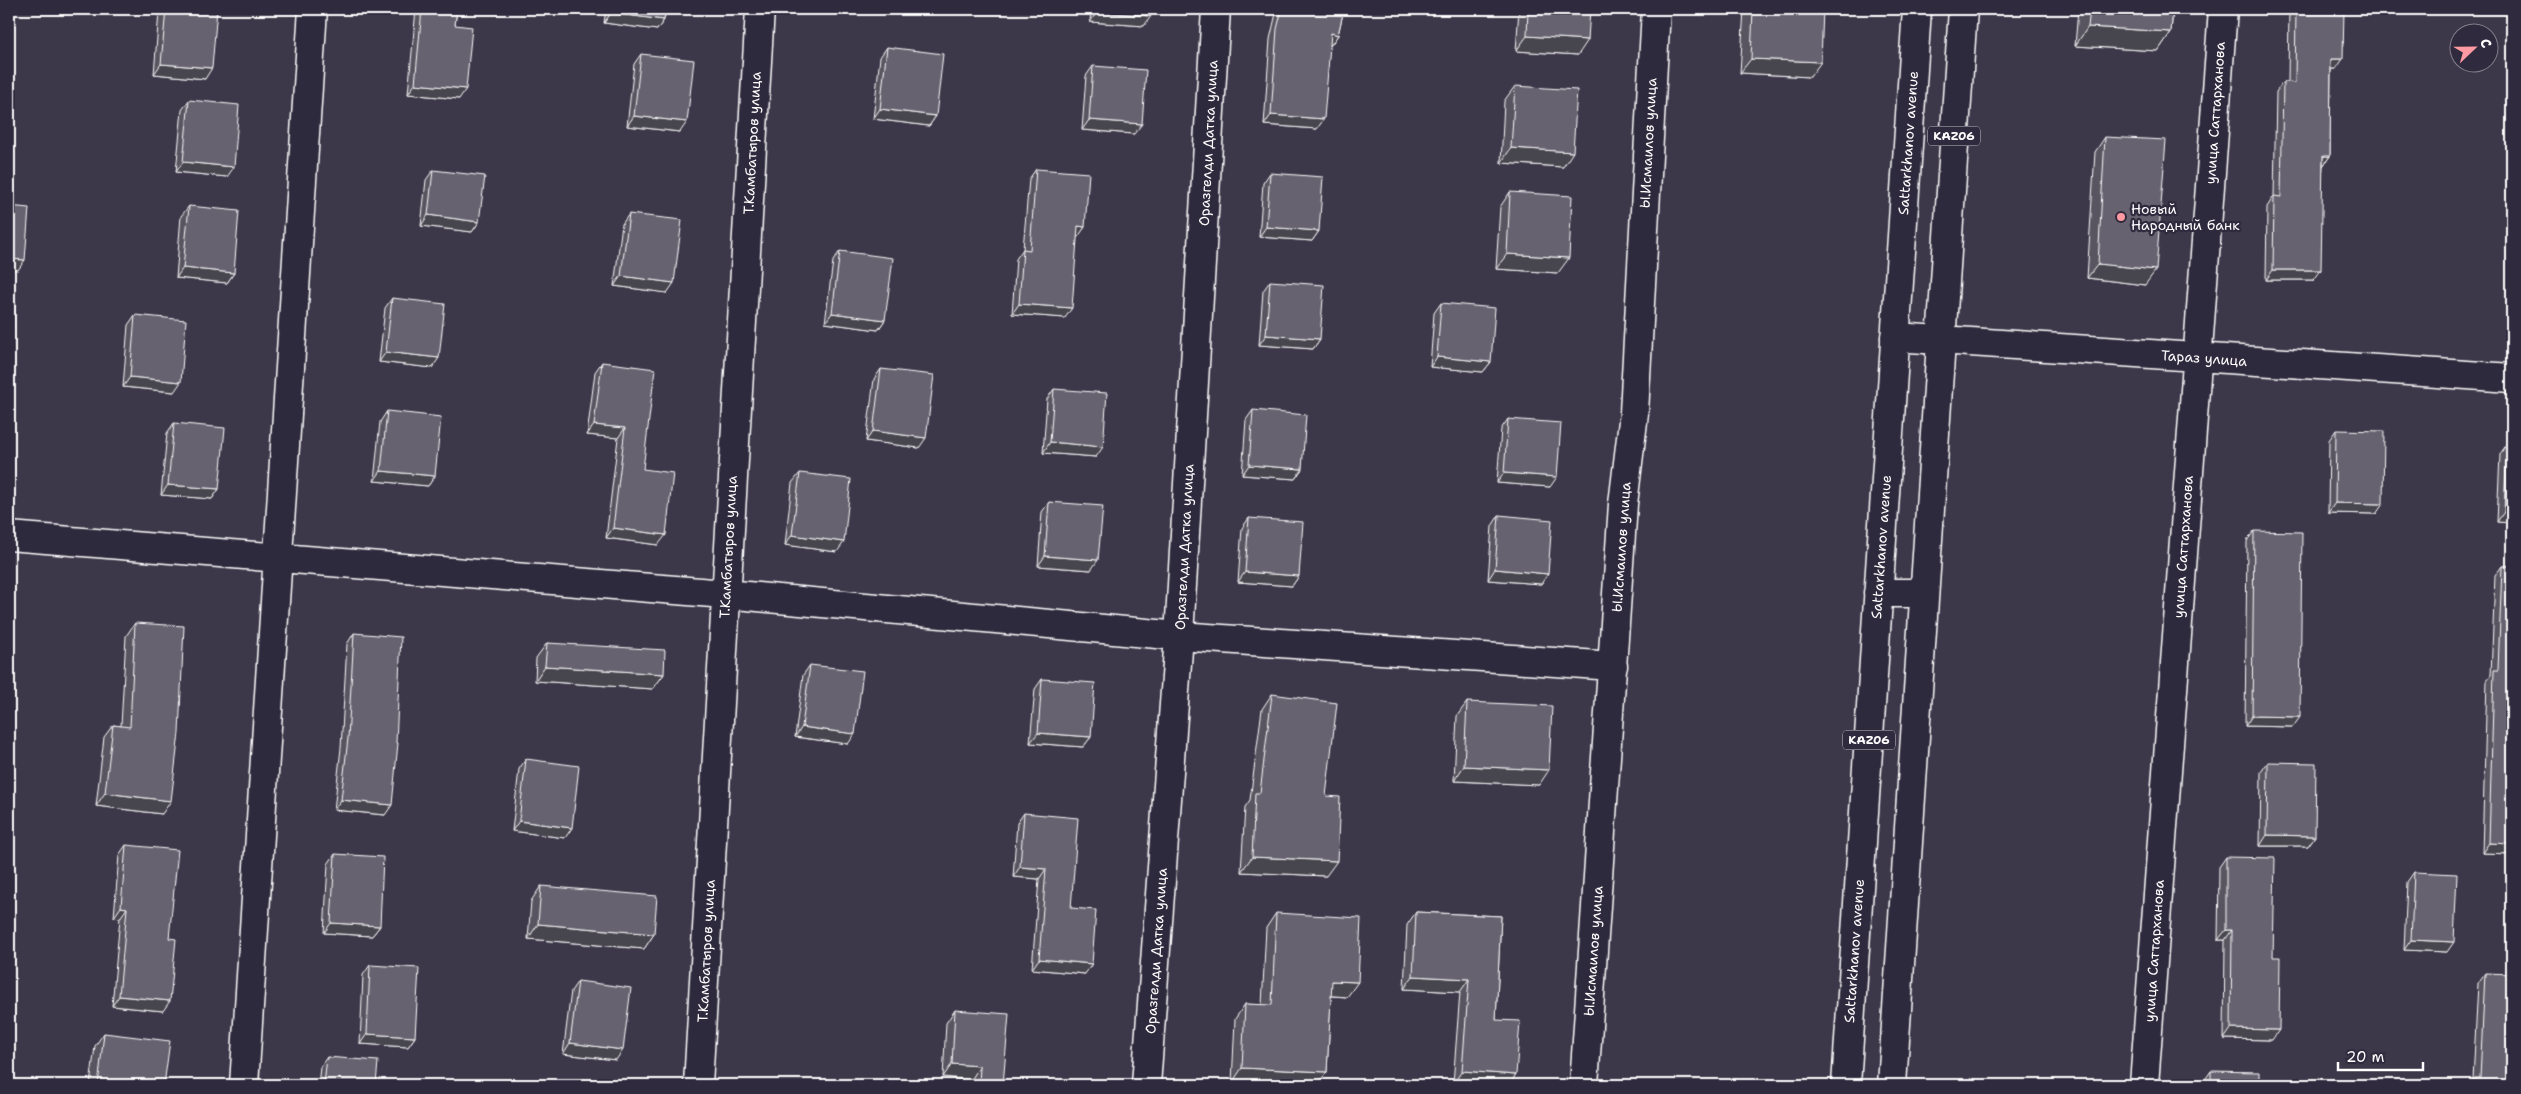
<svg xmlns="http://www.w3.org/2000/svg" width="2521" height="1094" font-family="'Shantell Sans',sans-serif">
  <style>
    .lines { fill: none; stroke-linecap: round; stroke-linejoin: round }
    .minor-casing { stroke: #fff; stroke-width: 31 }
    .major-casing { stroke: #fff; stroke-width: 31 }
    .minor { stroke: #2f2a3d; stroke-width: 28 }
    .major { stroke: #2f2a3d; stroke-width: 28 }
    .wall { fill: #585460; stroke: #fff }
    .shaded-wall { fill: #47454e; stroke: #fff }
    .building { fill: #666270; stroke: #fff }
    .poi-dot { fill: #ff9aa2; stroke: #2f2a3d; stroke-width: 2 }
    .labels { text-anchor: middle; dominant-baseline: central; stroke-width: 4.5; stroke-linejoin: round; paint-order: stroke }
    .shield { fill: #2f2a3d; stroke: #c1bfc5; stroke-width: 1 }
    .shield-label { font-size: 12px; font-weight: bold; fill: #fff }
    .street-label { font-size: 14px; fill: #fff; stroke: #2f2a3d }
    .poi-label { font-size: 14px; fill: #fff; stroke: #2f2a3d; text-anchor: start }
  </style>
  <rect width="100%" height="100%" fill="#3c3749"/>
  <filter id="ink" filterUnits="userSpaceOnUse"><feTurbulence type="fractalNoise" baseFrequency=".02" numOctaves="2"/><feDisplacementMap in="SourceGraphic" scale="10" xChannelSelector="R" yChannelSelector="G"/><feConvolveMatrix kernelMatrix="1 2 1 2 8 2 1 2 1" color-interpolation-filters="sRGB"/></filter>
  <g filter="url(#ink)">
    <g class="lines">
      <defs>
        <path id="minor" d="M 1895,337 L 2512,378
          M 9,536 L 725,594 L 1179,636 L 1613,666
          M 244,1085 L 313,9
          M 698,1085 L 760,9
          M 1146,1085 L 1179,636 L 1216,9
          M 1584,1085 L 1623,504 L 1634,413 L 1656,9
          M 2144,1085 L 2223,9"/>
        <path id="major" d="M 1878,593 L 1924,593
          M 1846,1085 L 1917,9
          M 1892,1085 L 1963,9"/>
      </defs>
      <!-- minor casing -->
      <use href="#minor" class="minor-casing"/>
      <!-- major casing -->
      <use href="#major" class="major-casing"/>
      <!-- minor -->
      <use href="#minor" class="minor"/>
      <!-- major -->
      <use href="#major" class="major"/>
    </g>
    <!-- wall -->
    <path class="wall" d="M 161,9 L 217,9 L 205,79 L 154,74 L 159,12 Z
      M 416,9 L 457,9 L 455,25 L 459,99 L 408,94 Z
      M 606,9 L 666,9 L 664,20 L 657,30 L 604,23 Z
      M 1091,9 L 1151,9 L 1144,26 L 1090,22 Z
      M 1277,9 L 1344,9 L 1338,35 L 1331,45 L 1330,45 L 1317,129 L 1264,125 L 1270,39 Z
      M 1519,9 L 1590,9 L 1578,55 L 1516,51 Z
      M 1744,9 L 1823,9 L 1810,77 L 1740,73 Z
      M 2078,9 L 2173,9 L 2171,32 L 2158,51 L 2075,46 Z
      M 2289,9 L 2344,9 L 2336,69 L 2331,69 L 2330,156 L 2323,166 L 2314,280 L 2266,280 L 2267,207 L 2274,196 L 2276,92 L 2283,82 L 2288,82 Z
      M 887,47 L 936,116 L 929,126 L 873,119 L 880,57 Z
      M 641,54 L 680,132 L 627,126 L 634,64 Z
      M 1093,66 L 1134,134 L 1082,130 L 1086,76 Z
      M 1515,86 L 1563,167 L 1501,163 L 1504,101 Z
      M 189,100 L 227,177 L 176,172 L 182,110 Z
      M 2105,137 L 2145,285 L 2087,278 L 2095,152 Z
      M 1036,169 L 1085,227 L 1077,237 L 1065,318 L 1012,314 L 1016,259 L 1023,249 L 1029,179 Z
      M 433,170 L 479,222 L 472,232 L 421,226 L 426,180 Z
      M 1270,173 L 1319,231 L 1312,241 L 1259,237 L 1263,183 Z
      M 1510,192 L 1558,273 L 1496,269 L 1500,207 Z
      M 189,206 L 234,273 L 227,283 L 176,278 L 181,216 Z
      M 629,214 L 667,293 L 614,286 L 622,224 Z
      M 840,251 L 885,320 L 878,330 L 825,323 L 833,261 Z
      M 1270,281 L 1320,339 L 1313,349 L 1259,345 L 1263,291 Z
      M 392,298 L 432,368 L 379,362 L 385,308 Z
      M 1441,303 L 1491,362 L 1483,372 L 1430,367 L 1434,313 Z
      M 135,315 L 174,392 L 123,387 L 128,325 Z
      M 602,362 L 643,469 L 658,545 L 606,538 L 618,438 L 587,435 L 595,372 Z
      M 881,369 L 919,448 L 866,441 L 874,379 Z
      M 1054,389 L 1096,457 L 1043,453 L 1047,399 Z
      M 1253,410 L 1302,469 L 1295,479 L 1242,475 L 1246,420 Z
      M 387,411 L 435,476 L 428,486 L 374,481 L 380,422 Z
      M 1508,419 L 1550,487 L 1497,483 L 1501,429 Z
      M 174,423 L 219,489 L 212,499 L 161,495 L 167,433 Z
      M 2336,430 L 2376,514 L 2328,513 L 2329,440 Z
      M 2507,444 L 2512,523 L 2497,522 L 2500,454 Z
      M 800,473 L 837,552 L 785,545 L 792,483 Z
      M 1049,502 L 1091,570 L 1038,566 L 1042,512 Z
      M 1499,515 L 1548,574 L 1541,584 L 1488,580 L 1492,526 Z
      M 1249,518 L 1299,576 L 1292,586 L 1238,582 L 1242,528 Z
      M 2254,531 L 2293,727 L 2245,726 L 2247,541 Z
      M 2502,566 L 2512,566 L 2512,854 L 2482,853 L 2487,680 L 2491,675 L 2495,576 Z
      M 135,623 L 162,814 L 96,806 L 104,737 L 113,725 L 121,726 L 126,636 Z
      M 354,633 L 385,815 L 334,810 L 341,748 L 347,644 Z
      M 547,643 L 664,674 L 653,689 L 535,681 L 536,658 Z
      M 810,665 L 848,744 L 795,737 L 803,675 Z
      M 1042,679 L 1091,737 L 1083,747 L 1030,743 L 1035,689 Z
      M 1272,694 L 1326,796 L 1326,876 L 1241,872 L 1245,807 L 1250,800 L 1262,709 Z
      M 1467,702 L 1539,785 L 1454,781 L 1457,716 Z
      M 526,759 L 565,838 L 512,831 L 519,769 Z
      M 2268,762 L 2315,836 L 2308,846 L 2260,846 L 2261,772 Z
      M 1024,813 L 1071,908 L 1085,974 L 1032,969 L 1039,879 L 1013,877 L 1017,823 Z
      M 126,845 L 163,1011 L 112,1006 L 120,918 L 114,917 L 119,855 Z
      M 335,854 L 380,926 L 372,936 L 324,933 L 328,864 Z
      M 2226,857 L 2272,1040 L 2224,1039 L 2225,940 L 2218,940 L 2219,867 Z
      M 2414,872 L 2447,952 L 2404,950 L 2407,882 Z
      M 541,886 L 654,934 L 644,949 L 528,939 L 531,901 Z
      M 1416,912 L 1501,916 L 1496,1020 L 1516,1075 L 1509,1085 L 1464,1085 L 1453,1084 L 1460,992 L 1404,989 L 1407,925 Z
      M 1276,913 L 1347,997 L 1331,996 L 1327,1072 L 1317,1085 L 1284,1085 L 1232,1083 L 1235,1019 L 1245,1004 L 1262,1005 L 1266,928 Z
      M 370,965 L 415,1037 L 408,1047 L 360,1044 L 363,975 Z
      M 2485,973 L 2512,1085 L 2470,1085 L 2473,1080 L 2478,983 Z
      M 578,981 L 616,1060 L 563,1054 L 571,991 Z
      M 955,1010 L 1003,1085 L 971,1085 L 971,1080 L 943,1077 L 946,1023 Z
      M 104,1033 L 164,1085 L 90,1085 L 95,1046 Z
      M 327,1057 L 376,1085 L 318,1085 L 320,1067 Z
      M 2211,1071 L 2259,1085 L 2204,1085 L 2204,1081 Z"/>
    <!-- shaded-wall -->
    <path class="shaded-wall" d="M 1097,12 L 1151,16 L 1144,26 L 1090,22 Z
      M 611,13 L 664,20 L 657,30 L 604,23 Z
      M 2088,27 L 2171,32 L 2158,51 L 2075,46 Z
      M 1331,33 L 1338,35 L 1331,45 L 1324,43 Z
      M 1527,36 L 1588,40 L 1578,55 L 1516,51 Z
      M 1751,59 L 1821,62 L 1810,77 L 1740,73 Z
      M 2331,59 L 2343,59 L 2336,69 L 2324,69 Z
      M 161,64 L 212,68 L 205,79 L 154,74 Z
      M 415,84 L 466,89 L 459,99 L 408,94 Z
      M 880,109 L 936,116 L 929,126 L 873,119 Z
      M 1271,115 L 1324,119 L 1317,129 L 1264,125 Z
      M 634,116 L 687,122 L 680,132 L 627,126 Z
      M 1089,120 L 1142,124 L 1134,134 L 1082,130 Z
      M 1511,148 L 1573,152 L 1563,167 L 1501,163 Z
      M 2323,156 L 2330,156 L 2323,166 Z
      M 183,162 L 234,167 L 227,177 L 176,172 Z
      M 428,215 L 479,222 L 472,232 L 421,226 Z
      M 1078,226 L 1085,227 L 1078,237 L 1071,236 Z
      M 1266,227 L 1319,231 L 1312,241 L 1259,237 Z
      M 1507,254 L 1569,258 L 1558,273 L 1496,269 Z
      M 9,259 L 25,260 L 18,270 L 9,270 Z
      M 2098,264 L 2156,270 L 2145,285 L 2087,278 Z
      M 183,268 L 234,273 L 227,283 L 176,278 Z
      M 2273,270 L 2321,270 L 2314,280 L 2266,280 Z
      M 621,276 L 674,283 L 667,293 L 614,286 Z
      M 1019,304 L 1072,308 L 1065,318 L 1012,314 Z
      M 832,313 L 885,320 L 878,330 L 825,323 Z
      M 1266,335 L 1320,339 L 1313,349 L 1259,345 Z
      M 386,352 L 439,358 L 432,368 L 379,362 Z
      M 1437,357 L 1491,362 L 1483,372 L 1430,367 Z
      M 130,377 L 181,382 L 174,392 L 123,387 Z
      M 594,425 L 625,428 L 618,438 L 587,435 Z
      M 873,431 L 926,438 L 919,448 L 866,441 Z
      M 1050,442 L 1103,447 L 1096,457 L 1043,453 Z
      M 1249,465 L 1302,469 L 1295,479 L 1242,475 Z
      M 381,471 L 435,476 L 428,486 L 374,481 Z
      M 1504,473 L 1557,477 L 1550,487 L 1497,483 Z
      M 168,485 L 219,489 L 212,499 L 161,495 Z
      M 2335,503 L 2383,504 L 2376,514 L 2328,513 Z
      M 2504,512 L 2512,513 L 2512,523 L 2497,522 Z
      M 613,528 L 666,535 L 658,545 L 606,538 Z
      M 792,535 L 844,542 L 837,552 L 785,545 Z
      M 1045,556 L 1098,560 L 1091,570 L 1038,566 Z
      M 1495,569 L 1548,574 L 1541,584 L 1488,580 Z
      M 1245,572 L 1299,576 L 1292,586 L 1238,582 Z
      M 545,666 L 664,674 L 653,689 L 535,681 Z
      M 2252,716 L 2300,717 L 2293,727 L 2245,726 Z
      M 802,727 L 855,734 L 848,744 L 795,737 Z
      M 1038,733 L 1091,737 L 1083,747 L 1030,743 Z
      M 1464,766 L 1549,770 L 1539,785 L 1454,781 Z
      M 105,793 L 171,801 L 162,814 L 96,806 Z
      M 341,800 L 392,805 L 385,815 L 334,810 Z
      M 519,821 L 572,828 L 565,838 L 512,831 Z
      M 2267,835 L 2315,836 L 2308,846 L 2260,846 Z
      M 2489,843 L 2512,844 L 2512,854 L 2482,853 Z
      M 1252,857 L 1337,861 L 1326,876 L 1241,872 Z
      M 1020,867 L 1046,869 L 1039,879 L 1013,877 Z
      M 121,907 L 127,908 L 120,918 L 114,917 Z
      M 331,923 L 380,926 L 372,936 L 324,933 Z
      M 538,924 L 654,934 L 644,949 L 528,939 Z
      M 2226,930 L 2232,930 L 2225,940 L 2218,940 Z
      M 2411,940 L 2454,942 L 2447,952 L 2404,950 Z
      M 1039,959 L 1092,964 L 1085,974 L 1032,969 Z
      M 1413,976 L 1469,979 L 1460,992 L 1404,989 Z
      M 1332,981 L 1358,982 L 1347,997 L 1321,995 Z
      M 119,996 L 170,1001 L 163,1011 L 112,1006 Z
      M 2231,1029 L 2279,1030 L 2272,1040 L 2224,1039 Z
      M 367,1034 L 415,1037 L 408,1047 L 360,1044 Z
      M 570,1043 L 623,1050 L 616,1060 L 563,1054 Z
      M 952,1064 L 980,1066 L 971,1080 L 943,1077 Z
      M 1242,1068 L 1327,1072 L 1317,1085 L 1284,1085 L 1232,1083 Z
      M 1462,1071 L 1516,1075 L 1509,1085 L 1464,1085 L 1453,1084 Z"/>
    <!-- building -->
    <path class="building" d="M 166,9 L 217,9 L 212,68 L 161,64 Z
      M 422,9 L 457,9 L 455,25 L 472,27 L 466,89 L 415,84 Z
      M 612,9 L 666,9 L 664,20 L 611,13 Z
      M 1097,9 L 1151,9 L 1151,16 L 1097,12 Z
      M 1282,9 L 1344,9 L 1338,35 L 1331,33 L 1324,119 L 1271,115 L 1277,29 Z
      M 1528,9 L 1590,9 L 1588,40 L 1527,36 Z
      M 1753,9 L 1823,9 L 1821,62 L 1751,59 Z
      M 2090,9 L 2173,9 L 2171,32 L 2088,27 Z
      M 2296,9 L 2344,9 L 2343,59 L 2331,59 L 2330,156 L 2323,156 L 2321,270 L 2273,270 L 2274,196 L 2281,197 L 2283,82 L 2295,83 Z
      M 887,47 L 943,54 L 936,116 L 880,109 Z
      M 641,54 L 694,60 L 687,122 L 634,116 Z
      M 1093,66 L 1146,70 L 1142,124 L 1089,120 Z
      M 1515,86 L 1577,90 L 1573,152 L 1511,148 Z
      M 189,100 L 239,105 L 234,167 L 183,162 Z
      M 2105,137 L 2166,140 L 2156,270 L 2098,264 Z
      M 1036,169 L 1089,173 L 1085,227 L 1078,226 L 1072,308 L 1019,304 L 1023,249 L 1030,250 Z
      M 433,170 L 485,176 L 479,222 L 428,215 Z
      M 1270,173 L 1323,177 L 1319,231 L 1266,227 Z
      M 1510,192 L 1572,196 L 1569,258 L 1507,254 Z
      M 9,206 L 29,208 L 25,260 L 9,259 Z
      M 189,206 L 239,211 L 234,273 L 183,268 Z
      M 629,214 L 682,220 L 674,283 L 621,276 Z
      M 840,251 L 893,258 L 885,320 L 832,313 Z
      M 1270,281 L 1324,285 L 1320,339 L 1266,335 Z
      M 392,298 L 445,304 L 439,358 L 386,352 Z
      M 9,302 L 15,302 L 11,354 L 9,354 Z
      M 1441,303 L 1495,308 L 1491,362 L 1437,357 Z
      M 135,315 L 186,320 L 181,382 L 130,377 Z
      M 602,362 L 655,369 L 643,469 L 673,473 L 666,535 L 613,528 L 625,428 L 594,425 Z
      M 881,369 L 934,375 L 926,438 L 873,431 Z
      M 1054,389 L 1107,393 L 1103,447 L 1050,442 Z
      M 1253,410 L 1306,415 L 1302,469 L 1249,465 Z
      M 387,411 L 441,417 L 435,476 L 381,471 Z
      M 1508,419 L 1561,423 L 1557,477 L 1504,473 Z
      M 174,423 L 225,428 L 219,489 L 168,485 Z
      M 2336,430 L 2384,431 L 2383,504 L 2335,503 Z
      M 2507,444 L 2512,444 L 2512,513 L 2504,512 Z
      M 800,473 L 851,479 L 844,542 L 792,535 Z
      M 1049,502 L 1103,506 L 1098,560 L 1045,556 Z
      M 1499,515 L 1552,520 L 1548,574 L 1495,569 Z
      M 1249,518 L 1303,522 L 1299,576 L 1245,572 Z
      M 2254,531 L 2302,532 L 2300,717 L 2252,716 Z
      M 2502,566 L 2512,566 L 2512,844 L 2489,843 L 2494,670 L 2498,670 Z
      M 135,623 L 184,626 L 179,733 L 171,801 L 105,793 L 113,725 L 130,727 Z
      M 354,633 L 401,637 L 396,743 L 398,743 L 392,805 L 341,800 L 348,738 Z
      M 547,643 L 665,650 L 664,674 L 545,666 Z
      M 810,665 L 863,671 L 855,734 L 802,727 Z
      M 1042,679 L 1095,683 L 1091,737 L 1038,733 Z
      M 1272,694 L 1337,703 L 1326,796 L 1340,797 L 1337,861 L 1252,857 L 1255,793 L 1260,793 Z
      M 1467,702 L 1552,706 L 1549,770 L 1464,766 Z
      M 526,759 L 579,766 L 572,828 L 519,821 Z
      M 2268,762 L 2316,763 L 2315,836 L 2267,835 Z
      M 1024,813 L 1078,818 L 1071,908 L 1096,910 L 1092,964 L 1039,959 L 1046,869 L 1020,867 Z
      M 126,845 L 178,850 L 169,938 L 176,939 L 170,1001 L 119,996 L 127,908 L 121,907 Z
      M 335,854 L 383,857 L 380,926 L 331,923 Z
      M 2226,857 L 2275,858 L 2273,957 L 2280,957 L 2279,1030 L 2231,1029 L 2232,930 L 2226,930 Z
      M 2414,872 L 2457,874 L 2454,942 L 2411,940 Z
      M 541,886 L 657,896 L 654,934 L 538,924 Z
      M 1416,912 L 1501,916 L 1496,1020 L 1520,1021 L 1516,1075 L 1462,1071 L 1469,979 L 1413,976 Z
      M 1276,913 L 1361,918 L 1358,982 L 1332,981 L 1327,1072 L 1242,1068 L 1245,1004 L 1272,1005 Z
      M 370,965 L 419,968 L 415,1037 L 367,1034 Z
      M 2485,973 L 2512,974 L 2512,1085 L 2475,1085 L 2475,1078 L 2480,1078 Z
      M 578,981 L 631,988 L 623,1050 L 570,1043 Z
      M 955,1010 L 1009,1014 L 1003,1085 L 979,1085 L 980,1066 L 952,1064 Z
      M 104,1033 L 170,1041 L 164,1085 L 98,1085 Z
      M 327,1057 L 378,1061 L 376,1085 L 324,1085 Z
      M 2211,1071 L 2259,1072 L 2259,1085 L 2211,1085 Z"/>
  </g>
  <!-- markers -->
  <circle class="poi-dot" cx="2121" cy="217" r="5"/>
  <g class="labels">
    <!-- shield labels -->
    <g class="shield">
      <rect x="1928" y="126.5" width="52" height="19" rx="4"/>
      <rect x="1843" y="730.5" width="52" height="19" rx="4"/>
    </g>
    <g class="shield-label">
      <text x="1954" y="136">KАZ06</text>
      <text x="1869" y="740">KАZ06</text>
    </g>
    <!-- street labels -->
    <g class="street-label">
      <text transform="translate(2215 113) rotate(-86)">улица Саттарханова</text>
      <text transform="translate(752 143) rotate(-87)">Т.Камбатыров улица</text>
      <text transform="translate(1208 143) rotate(-87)">Оразгелди Датка улица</text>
      <text transform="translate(1648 143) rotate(-87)">Ы.Исмаилов улица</text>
      <text transform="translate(1908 143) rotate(-86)">Sattarkhanov avenue</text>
      <text transform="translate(2204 358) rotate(4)">Тараз улица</text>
      <text transform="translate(728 547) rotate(-87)">Т.Камбатыров улица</text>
      <text transform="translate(1184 547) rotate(-87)">Оразгелди Датка улица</text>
      <text transform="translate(1621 547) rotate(-86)">Ы.Исмаилов улица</text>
      <text transform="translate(1881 547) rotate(-86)">Sattarkhanov avenue</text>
      <text transform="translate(2183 547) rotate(-86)">улица Саттарханова</text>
      <text transform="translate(706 951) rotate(-87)">Т.Камбатыров улица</text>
      <text transform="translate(1156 951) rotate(-86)">Оразгелди Датка улица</text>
      <text transform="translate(1593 951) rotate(-86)">Ы.Исмаилов улица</text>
      <text transform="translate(1854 951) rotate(-86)">Sattarkhanov avenue</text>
      <text transform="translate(2154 951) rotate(-86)">улица Саттарханова</text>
    </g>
    <!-- poi labels -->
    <g class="poi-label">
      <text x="2131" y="209">Новый<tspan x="2131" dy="16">Народный банк</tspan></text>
    </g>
  </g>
  <!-- margin -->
  <rect width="2521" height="1094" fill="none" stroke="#2f2a3d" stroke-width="30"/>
  <rect x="15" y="15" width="2491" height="1064" fill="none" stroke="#fff" stroke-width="2" filter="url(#ink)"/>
  <!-- north arrow -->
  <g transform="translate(2474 48) rotate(68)"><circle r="24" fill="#2f2a3d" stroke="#827f8b"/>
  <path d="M0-4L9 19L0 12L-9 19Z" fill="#ff9aa2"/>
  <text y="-8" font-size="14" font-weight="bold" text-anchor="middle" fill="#ffffff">С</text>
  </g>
  <!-- scale -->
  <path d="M2338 1062v8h85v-8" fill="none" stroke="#ffffff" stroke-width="2.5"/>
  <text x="2346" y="1062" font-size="15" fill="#ffffff" stroke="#2f2a3d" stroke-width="4" paint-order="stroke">20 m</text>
</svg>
